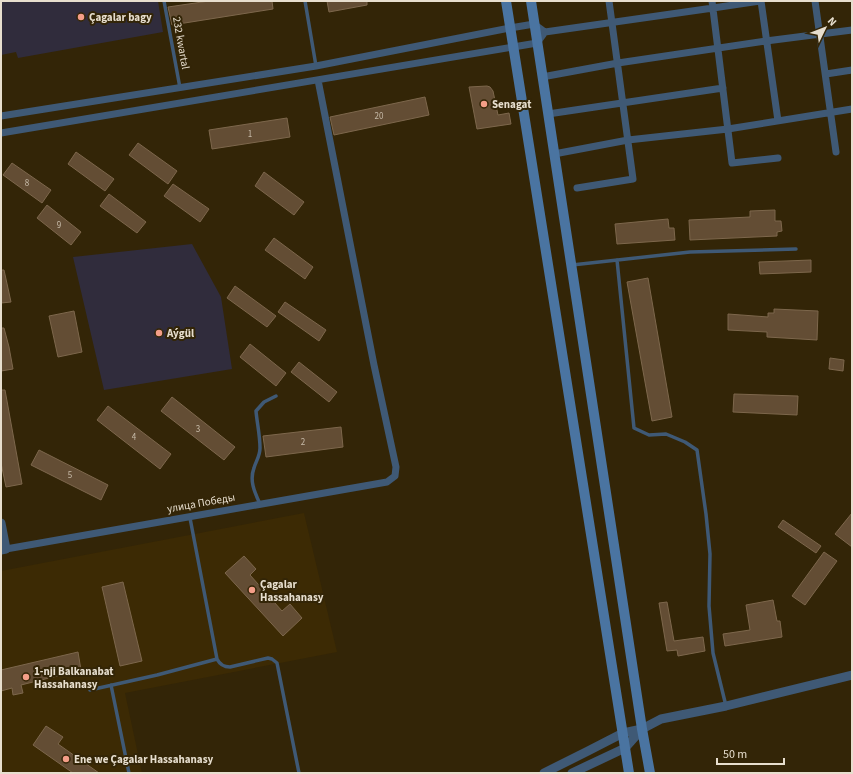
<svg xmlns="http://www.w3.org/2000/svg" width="853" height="774" font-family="'Source Sans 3',sans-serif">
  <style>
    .built { fill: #3c2a04 }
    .education { fill: #302c3c }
    .building { fill: #634d34; stroke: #7d674c }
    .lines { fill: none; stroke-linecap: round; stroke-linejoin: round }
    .service { stroke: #3f5975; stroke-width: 3.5 }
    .minor { stroke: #3f5975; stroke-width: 7 }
    .tertiary { stroke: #3f5975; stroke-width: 9 }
    .secondary { stroke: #4a74a1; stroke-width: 10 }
    .poi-dot { fill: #f49e88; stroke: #332507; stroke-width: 1.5 }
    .labels { text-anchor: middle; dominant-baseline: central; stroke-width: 4; stroke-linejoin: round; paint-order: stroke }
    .number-label { font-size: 9px; fill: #c6baa8 }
    .poi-label { font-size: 11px; font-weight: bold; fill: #e7dece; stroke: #332507; text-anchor: start }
    .street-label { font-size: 11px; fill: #e7dece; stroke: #332507 }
  </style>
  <rect width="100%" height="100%" fill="#332507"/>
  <!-- built -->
  <path class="built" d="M 304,513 L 337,652 L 125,693 L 142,773 L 1,773 L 1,571 Z"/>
  <!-- education -->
  <path class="education" d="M 1,1 L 158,1 L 163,32 L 18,58 L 16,52 L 1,55 Z
    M 192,244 L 221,297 L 232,369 L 104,390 L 73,257 Z"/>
  <!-- building -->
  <path class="building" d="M 209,1 L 272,1 L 273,9 L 172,25 L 168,7 Z
    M 327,1 L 367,1 L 367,5 L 329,12 Z
    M 487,86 L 490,87 L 493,91 L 498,115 L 509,113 L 511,124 L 477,129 L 469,87 Z
    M 425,97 L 429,115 L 334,135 L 330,117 Z
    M 287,118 L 290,137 L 212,149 L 209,130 Z
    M 138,143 L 177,171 L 168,184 L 129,155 Z
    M 76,152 L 114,179 L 105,191 L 68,164 Z
    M 12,163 L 51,190 L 42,203 L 3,175 Z
    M 264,172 L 304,202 L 294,215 L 255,186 Z
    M 173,184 L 209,209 L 200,222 L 164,196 Z
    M 109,194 L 146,222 L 137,233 L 100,206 Z
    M 47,205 L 81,232 L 71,245 L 37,218 Z
    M 775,210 L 775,221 L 781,221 L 782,231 L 777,232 L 777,236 L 690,240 L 689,220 L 750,217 L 750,211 Z
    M 668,219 L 669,228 L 674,228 L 675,240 L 617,244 L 615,224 Z
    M 274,238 L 313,267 L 305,279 L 265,250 Z
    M 811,260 L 811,272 L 760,274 L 759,262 Z
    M 1,270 L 4,270 L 11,302 L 1,303 Z
    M 648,278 L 672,417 L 652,421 L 627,282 Z
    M 235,286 L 276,316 L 267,327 L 227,298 Z
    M 285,302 L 326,330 L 319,341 L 278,312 Z
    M 774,309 L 818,311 L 817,340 L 767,337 L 767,332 L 728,330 L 728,314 L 768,317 L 768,313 L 774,313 Z
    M 74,311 L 82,352 L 58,357 L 49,316 Z
    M 1,328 L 4,328 L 9,347 L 13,369 L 1,371 Z
    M 250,344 L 286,373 L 276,386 L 240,357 Z
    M 830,358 L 844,360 L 843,371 L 829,369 Z
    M 299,362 L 337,392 L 329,402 L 291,372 Z
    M 1,390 L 5,390 L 22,484 L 6,487 L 1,463 Z
    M 734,394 L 798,396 L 797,415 L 733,412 Z
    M 172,397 L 235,447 L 224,460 L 161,411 Z
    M 108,406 L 171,454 L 160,469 L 97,420 Z
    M 341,427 L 343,447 L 266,457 L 263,436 Z
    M 39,450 L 108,485 L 101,500 L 31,465 Z
    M 852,513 L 852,547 L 835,534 Z
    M 783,520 L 821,546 L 816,553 L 778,527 Z
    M 824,552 L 837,561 L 805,605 L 792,596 Z
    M 244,556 L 256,569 L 250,575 L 282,611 L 290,604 L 302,618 L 283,636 L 225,573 Z
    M 123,582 L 142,661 L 120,666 L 102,587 Z
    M 773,600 L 777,621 L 780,621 L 782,637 L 725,646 L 723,634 L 750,630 L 746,605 Z
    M 667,602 L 674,641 L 703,637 L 705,651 L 678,656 L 677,650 L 667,651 L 659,603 Z
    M 78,652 L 81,670 L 21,685 L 23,693 L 13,695 L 12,688 L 1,691 L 1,670 Z
    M 46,726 L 63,737 L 58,744 L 99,773 L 73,773 L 33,745 Z"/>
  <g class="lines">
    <!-- service -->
    <path class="service" d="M 164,1 L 180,88
      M 305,1 L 316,66
      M 617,260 L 634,428 L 649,435 L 666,434 L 685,442 L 697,450 L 706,514 L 710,554 L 709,606 L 713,653 L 726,706
      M 572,265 L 690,252 L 796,249
      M 260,504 C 255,493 249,481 254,468 C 256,461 260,456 260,448 C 260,435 257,423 256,411 L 264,402 L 276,396
      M 190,518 L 217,659 C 220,665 224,667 230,667 L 268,658 L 272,659 L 277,663 L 299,773
      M 111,685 L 129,773
      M 90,690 L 157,675 L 217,659"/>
    <!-- minor -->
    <path class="minor" d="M 712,1 L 732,163 L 778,158
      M 761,1 L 778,121
      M 815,1 L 836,152
      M 826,74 L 852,70
      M 542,77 L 618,63 L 766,41 L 852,30
      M 548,114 L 723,88
      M 1,116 L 316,66 L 510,28 L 534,24 L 545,32 L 713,8 L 760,1
      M 1,133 L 537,43 L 545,32
      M 554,154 L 628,140 L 728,129 L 852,109
      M 577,188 L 633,179 L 609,1
      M 6,549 C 133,527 260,504 387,482 L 395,476 L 396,467 L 374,365 L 318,80"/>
    <!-- tertiary -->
    <path class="tertiary" d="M 1,523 L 6,549 L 1,550
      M 544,773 L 588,751 L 623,733 L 642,729 L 661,719 L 726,706 L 852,675
      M 572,773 L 625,748 L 642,729"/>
    <!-- secondary -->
    <path class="secondary" d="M 506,1 L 629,773
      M 531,1 L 642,729 L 650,773"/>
  </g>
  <!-- markers -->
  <g class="poi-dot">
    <circle cx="81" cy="17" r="4"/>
    <circle cx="484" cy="104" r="4"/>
    <circle cx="159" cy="333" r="4"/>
    <circle cx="252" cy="590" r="4"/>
    <circle cx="26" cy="677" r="4"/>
    <circle cx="66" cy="759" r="4"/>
  </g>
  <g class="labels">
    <!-- number labels -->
    <g class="number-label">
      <text x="379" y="116">20</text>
      <text x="250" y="134">1</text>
      <text x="27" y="183">8</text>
      <text x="59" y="225">9</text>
      <text x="198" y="429">3</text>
      <text x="134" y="437">4</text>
      <text x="303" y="442">2</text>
      <text x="70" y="475">5</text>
    </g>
    <!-- poi labels -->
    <g class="poi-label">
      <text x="89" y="17">Çagalar bagy</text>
      <text x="492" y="104">Senagat</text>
      <text x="167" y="333">Aýgül</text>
      <text x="260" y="584">Çagalar<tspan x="260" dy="13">Hassahanasy</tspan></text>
      <text x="34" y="671">1-nji Balkanabat<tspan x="34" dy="13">Hassahanasy</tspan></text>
      <text x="74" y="759">Ene we Çagalar Hassahanasy</text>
    </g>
    <!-- street labels -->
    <g class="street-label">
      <text transform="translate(181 43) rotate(80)">232 kwartal</text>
      <text transform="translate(201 503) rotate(-10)">улица Победы</text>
    </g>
  </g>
  <!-- border -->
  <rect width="853" height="774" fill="none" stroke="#e7dece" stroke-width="4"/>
  <!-- north arrow -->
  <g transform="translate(825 28) rotate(47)" stroke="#332507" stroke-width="3" paint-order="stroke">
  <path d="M0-3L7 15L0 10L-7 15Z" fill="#e7dece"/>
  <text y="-6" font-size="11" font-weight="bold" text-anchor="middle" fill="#e7dece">N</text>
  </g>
  <!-- scale -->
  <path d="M717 758v6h67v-6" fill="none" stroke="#e7dece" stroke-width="2"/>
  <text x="723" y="758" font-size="12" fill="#e7dece" stroke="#332507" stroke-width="3" paint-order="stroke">50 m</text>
</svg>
